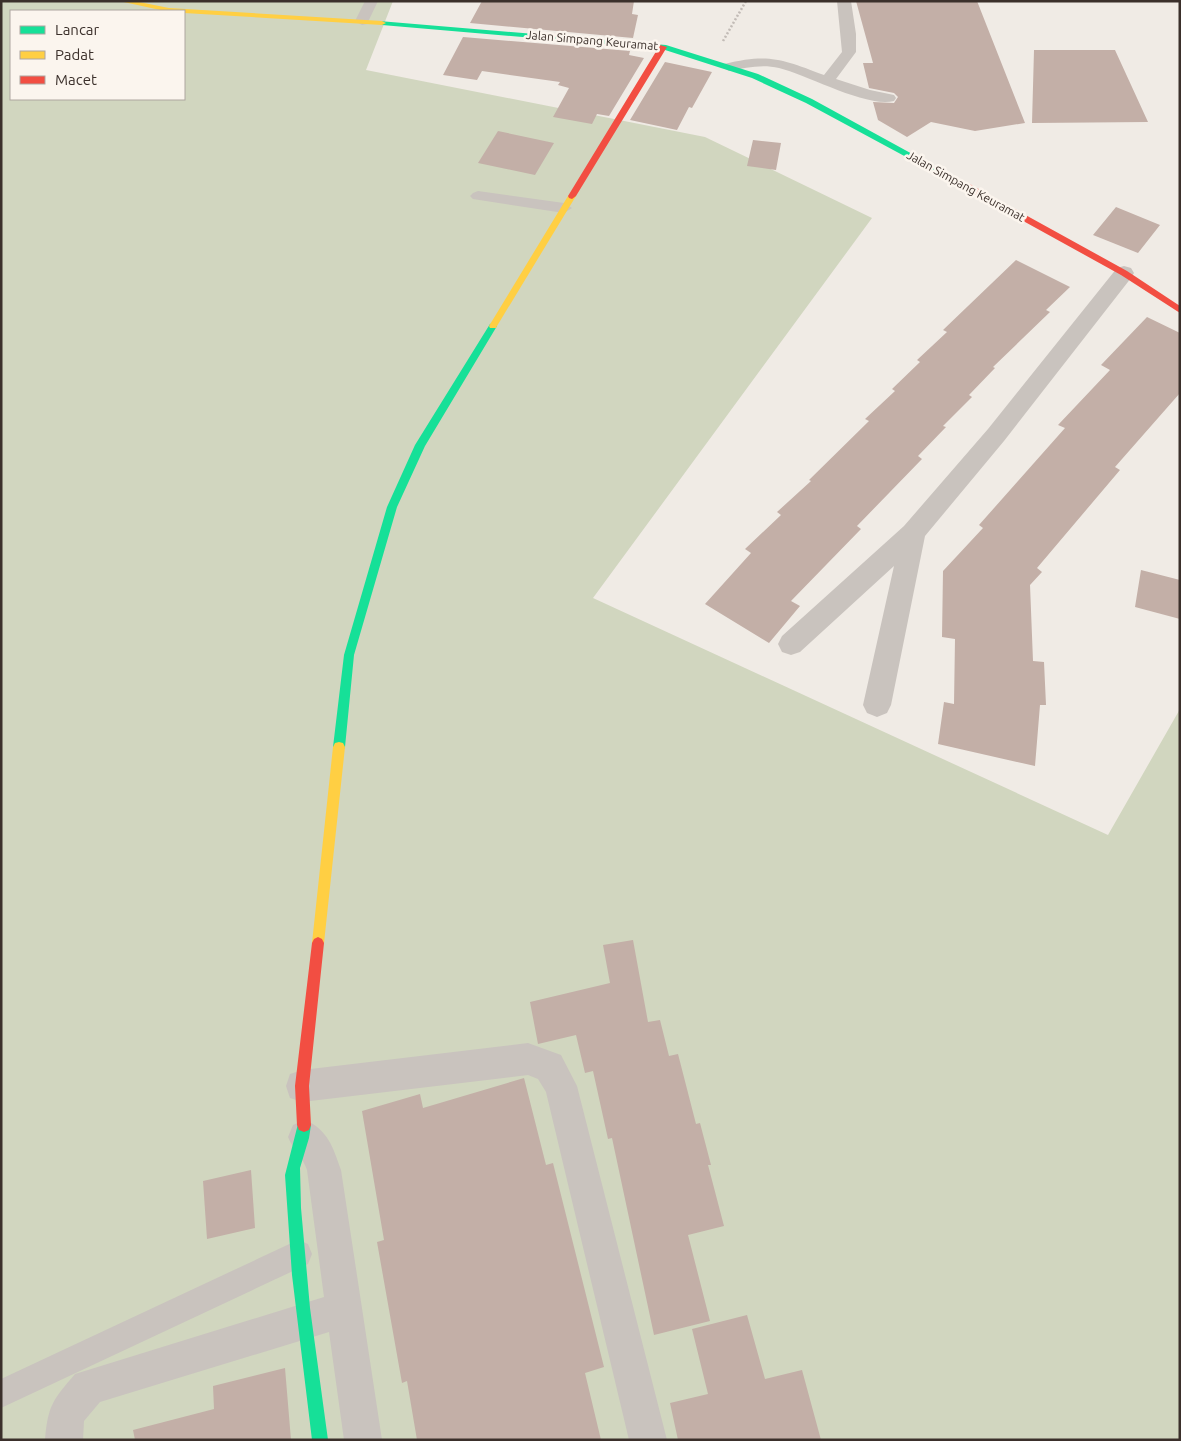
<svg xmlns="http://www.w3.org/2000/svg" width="1181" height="1441" font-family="Ubuntu,sans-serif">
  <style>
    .green { fill: #d1d6bf; fill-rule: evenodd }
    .building { fill: #c3afa7 }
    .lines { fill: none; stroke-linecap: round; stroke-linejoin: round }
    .path { stroke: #c2bbb6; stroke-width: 2.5; stroke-dasharray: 2 2; stroke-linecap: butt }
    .lane { fill: #c9c3be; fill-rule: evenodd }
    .street { fill: #c9c3be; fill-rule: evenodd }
    .fast { fill: #16e098; fill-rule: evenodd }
    .slow { fill: #ffcf43; fill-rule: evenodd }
    .jam { fill: #f24e42; fill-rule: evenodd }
    .labels { text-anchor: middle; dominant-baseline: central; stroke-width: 5; stroke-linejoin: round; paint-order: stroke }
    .far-street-label { font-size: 12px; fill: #3b302b; stroke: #fbf5ee }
  </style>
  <rect width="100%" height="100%" fill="#f0ebe5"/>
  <!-- green -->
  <path class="green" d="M 1,1 L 393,1 L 366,70 L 705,137 L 872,218 L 593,598 L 1108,835 L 1180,709 L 1180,1440 L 1,1440 ZM 11,11 L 184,11 L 184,99 L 11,99 Z"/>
  <!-- building -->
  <path class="building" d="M 482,1 L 634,1 L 632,14 L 638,15 L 633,38 L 470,23 Z
    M 856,1 L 977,1 L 1025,123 L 975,131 L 931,122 L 907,137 L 878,120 L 873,102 L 894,103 L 898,97 L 894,93 L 869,88 L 863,63 L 873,63 Z
    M 463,37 L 630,51 L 629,55 L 644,58 L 609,116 L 597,114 L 592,124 L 553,117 L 569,88 L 558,85 L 560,82 L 482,71 L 477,80 L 443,75 Z
    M 1034,50 L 1115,50 L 1148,122 L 1032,123 Z
    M 665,62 L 712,72 L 692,108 L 689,107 L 677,130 L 630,120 Z
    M 498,131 L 554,143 L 535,175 L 478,163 Z
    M 753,140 L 781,143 L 776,170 L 747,166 Z
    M 1116,207 L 1160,225 L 1138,253 L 1093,235 Z
    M 1016,260 L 1070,287 L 1046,310 L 1050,312 L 993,367 L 995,368 L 969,395 L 972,397 L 943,426 L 946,427 L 918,456 L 922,459 L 857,526 L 861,529 L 791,601 L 800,606 L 769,643 L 705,604 L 751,553 L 745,549 L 781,515 L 777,512 L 811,481 L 809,480 L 869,421 L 865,419 L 895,391 L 892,389 L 920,362 L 917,360 L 947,332 L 943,330 Z
    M 1147,317 L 1180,333 L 1180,393 L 1115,467 L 1120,470 L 1037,568 L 1042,572 L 1030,585 L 1033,661 L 1044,662 L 1046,705 L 1040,705 L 1035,766 L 938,744 L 944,702 L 954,704 L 955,639 L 942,637 L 943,571 L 983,528 L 979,525 L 1065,428 L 1058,425 L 1110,370 L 1101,365 Z
    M 1141,570 L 1180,580 L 1180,619 L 1135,607 Z
    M 633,940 L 648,1022 L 660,1020 L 669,1056 L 678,1054 L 696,1124 L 700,1123 L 711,1165 L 708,1165 L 724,1226 L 688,1235 L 710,1321 L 654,1335 L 612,1138 L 608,1139 L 593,1071 L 585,1073 L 576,1035 L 538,1044 L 530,1002 L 610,983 L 603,945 Z
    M 524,1078 L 546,1165 L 553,1163 L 604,1367 L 585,1373 L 601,1440 L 417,1440 L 407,1381 L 402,1383 L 377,1242 L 384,1240 L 362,1111 L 420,1094 L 423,1108 Z
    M 251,1170 L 255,1228 L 207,1239 L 203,1181 Z
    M 747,1315 L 765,1379 L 802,1370 L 821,1440 L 678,1440 L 670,1403 L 708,1394 L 692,1329 Z
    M 285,1368 L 291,1440 L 135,1440 L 133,1430 L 214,1409 L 213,1386 Z"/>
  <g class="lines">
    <!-- path -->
    <path class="path" d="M 723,41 L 746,1"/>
    <!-- lane -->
    <path class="lane" d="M 365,1 L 378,1 L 367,24 L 362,25 L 355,21 Z
      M 837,1 L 851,1 L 856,34 L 856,52 L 836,79 L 870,90 L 894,95 L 896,98 L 894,101 C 866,108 808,75 779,68 C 761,64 746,68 729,71 L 722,67 L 724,64 C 769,53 782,59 824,75 L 842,52 Z
      M 478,191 L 564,203 L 572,208 L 564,213 L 473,199 L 470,196 L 473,193 Z
      M 298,1240 L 308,1244 L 312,1254 L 308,1264 L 1,1408 L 1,1379 Z"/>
    <!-- street -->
    <path class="street" d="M 1124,266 L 1131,268 L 1134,273 L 1131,278 L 1004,441 L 925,536 L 891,705 L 887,713 L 877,717 L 867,713 L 863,705 L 894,566 L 800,652 L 791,655 L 782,652 L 778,644 L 782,636 L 904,526 L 988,429 L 1117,268 Z
      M 528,1043 L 561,1055 L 577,1086 L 667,1440 L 629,1440 L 546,1092 L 538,1079 L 528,1075 L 302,1102 L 290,1098 L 286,1086 L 290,1074 L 302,1070 Z
      M 305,1120 C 328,1130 333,1147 341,1170 L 382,1440 L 344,1440 L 329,1332 L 100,1402 L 84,1421 L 83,1440 L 45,1440 C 48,1405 53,1400 75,1374 L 324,1297 L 307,1170 C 303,1157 293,1150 288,1137 L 293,1125 Z"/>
    <!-- fast -->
    <path class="fast" d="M 379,21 L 666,45 L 758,74 L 812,99 L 967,184 L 960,186 L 806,103 L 752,78 L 662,49 L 382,25 L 378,23 Z
      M 493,323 L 497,326 L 425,446 L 397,507 L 354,655 L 345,747 L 343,751 L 339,752 L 335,751 L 333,747 L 344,655 L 387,507 L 415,445 L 490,324 Z
      M 304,1118 L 309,1120 L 311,1125 L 309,1138 L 300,1168 L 301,1208 L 310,1308 L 328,1440 L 312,1440 L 292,1275 L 285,1175 L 299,1120 Z"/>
    <!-- slow -->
    <path class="slow" d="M 119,1 L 134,1 L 169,8 L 382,21 L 386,23 L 382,25 L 184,13 L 184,11 L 165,11 Z
      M 572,193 L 576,196 L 497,326 L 496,328 L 490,328 L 489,326 L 568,196 Z
      M 339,742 L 343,743 L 345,747 L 324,943 L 322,947 L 318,949 L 314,947 L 312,943 L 333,747 L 335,743 Z"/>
    <!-- jam -->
    <path class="jam" d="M 660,45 L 667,47 L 576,196 L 572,199 L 569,198 L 568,196 Z
      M 960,182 L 966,182 L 1127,271 L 1180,306 L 1180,313 L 1121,275 L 960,186 Z
      M 318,937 L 322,939 L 324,943 L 309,1086 L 311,1125 L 309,1130 L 304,1132 L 299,1130 L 297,1125 L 295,1086 L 312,943 L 314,939 Z"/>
  </g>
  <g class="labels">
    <!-- far-street labels -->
    <g class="far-street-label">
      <text transform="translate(592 40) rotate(5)">Jalan Simpang Keuramat</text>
      <text transform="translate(966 186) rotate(29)">Jalan Simpang Keuramat</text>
    </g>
  </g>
  <!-- border -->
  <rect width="1181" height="1441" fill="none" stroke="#3b302b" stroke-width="5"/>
  <!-- legend -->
  <rect x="10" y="10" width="175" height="90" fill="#fbf5ee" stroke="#aea6a0"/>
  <rect x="20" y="26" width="25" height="8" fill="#16e098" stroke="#aea6a0"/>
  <text x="55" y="35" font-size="15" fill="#3b302b">Lancar</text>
  <rect x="20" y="51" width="25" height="8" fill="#ffcf43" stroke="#aea6a0"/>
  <text x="55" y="60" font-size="15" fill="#3b302b">Padat</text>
  <rect x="20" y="76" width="25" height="8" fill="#f24e42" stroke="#aea6a0"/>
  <text x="55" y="85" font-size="15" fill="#3b302b">Macet</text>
</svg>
